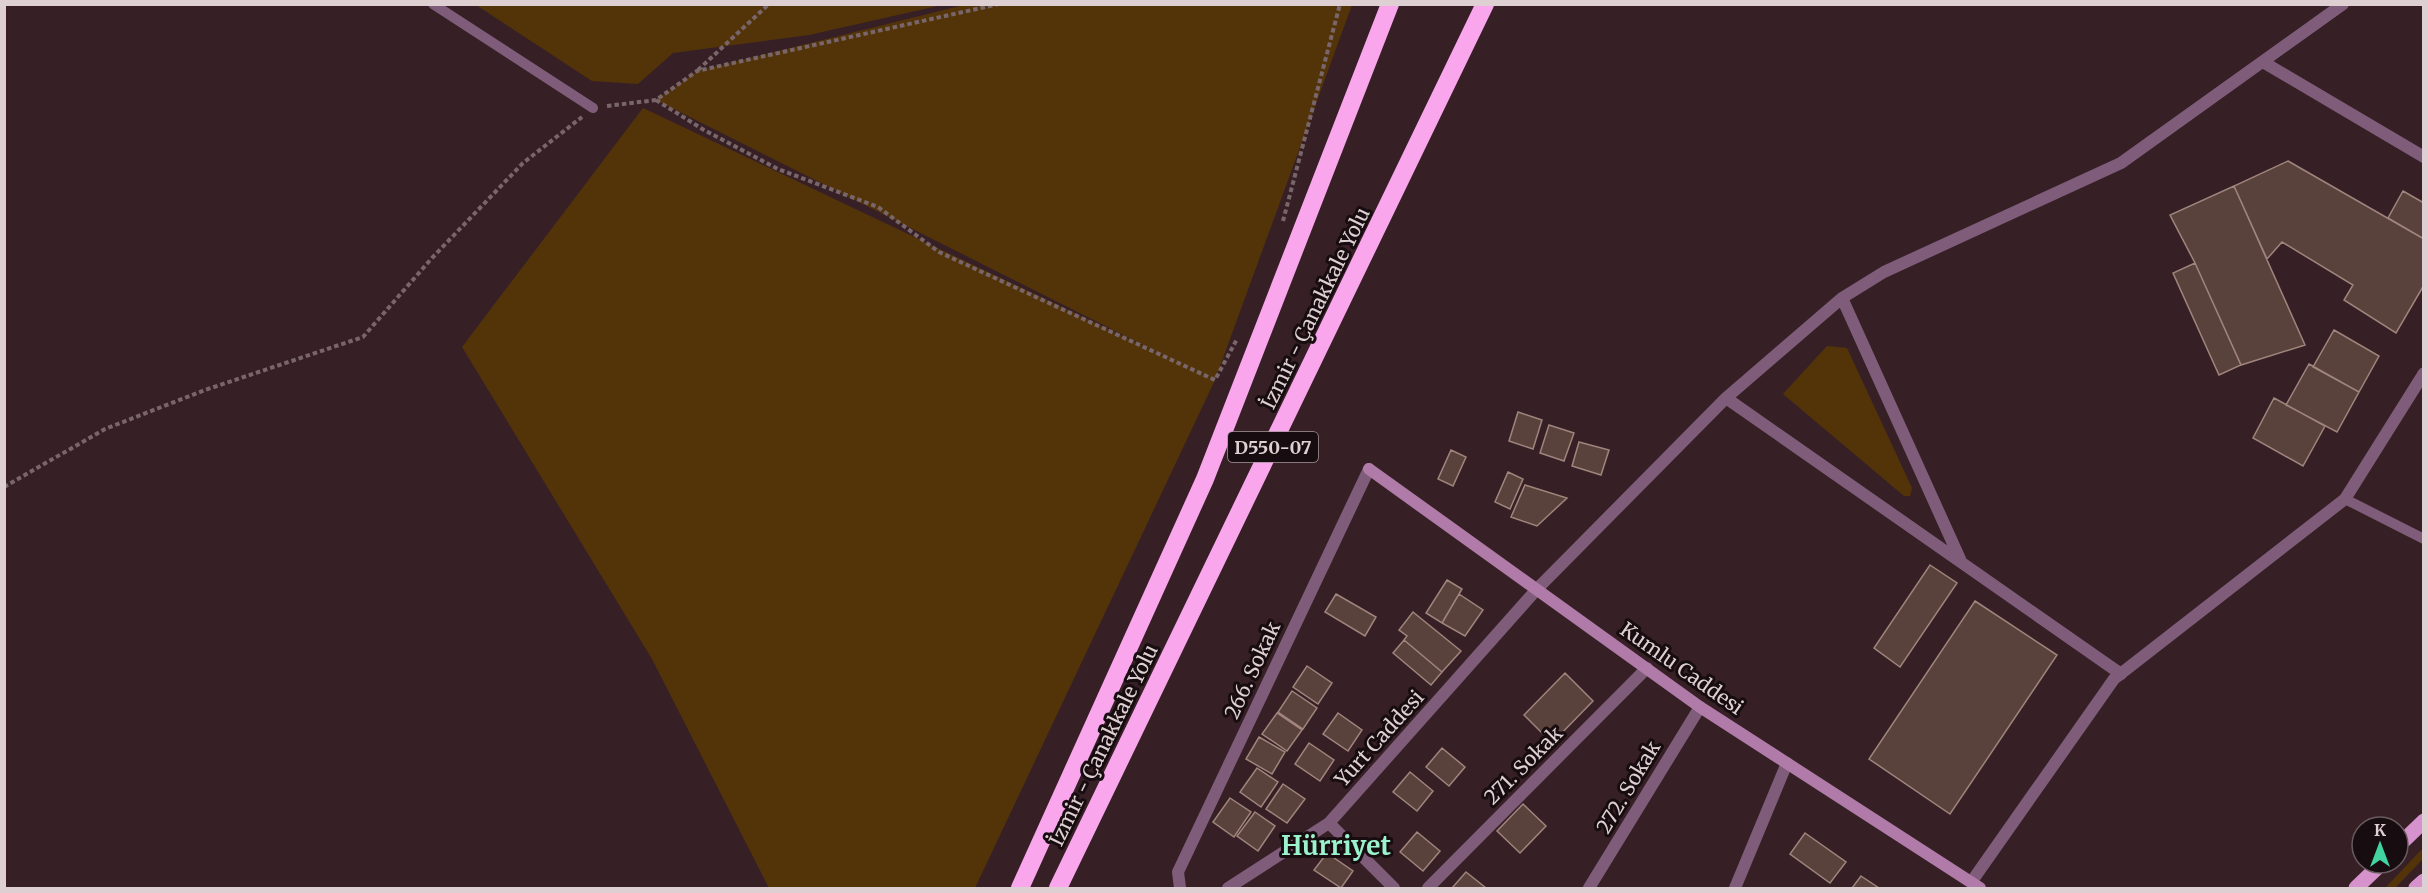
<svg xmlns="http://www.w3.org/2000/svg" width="2428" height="893" font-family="Merriweather,serif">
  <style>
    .green { fill: #533409 }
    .building { fill: #5a423c; stroke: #a0857d; stroke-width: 1.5 }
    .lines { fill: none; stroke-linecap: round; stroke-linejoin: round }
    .path { stroke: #79666b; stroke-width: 4; stroke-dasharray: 4.5 3; stroke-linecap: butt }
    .lane { stroke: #7f5d7a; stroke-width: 10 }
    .street { stroke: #7f5d7a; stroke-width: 12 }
    .secondary { stroke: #b07ba8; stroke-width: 12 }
    .primary { stroke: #d692cc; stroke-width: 15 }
    .highway { stroke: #f9a6ed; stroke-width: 18 }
    .labels { text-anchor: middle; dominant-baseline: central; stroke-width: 6; stroke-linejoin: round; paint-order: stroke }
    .shield { fill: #170d10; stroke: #a29598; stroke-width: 1.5 }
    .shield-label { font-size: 18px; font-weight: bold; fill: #decfd2 }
    .street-label { font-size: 20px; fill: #decfd2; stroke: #170d10 }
    .district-label { font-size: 26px; font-weight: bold; fill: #9bf3ce; stroke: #170d10 }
  </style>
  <rect width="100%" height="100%" fill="#362026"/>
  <!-- green -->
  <path class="green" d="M 476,5 L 942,5 L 809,35 L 673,53 L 638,84 L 592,81 Z
    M 964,5 L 1352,5 L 1215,380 L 975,888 L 769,888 L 652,659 L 462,347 L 643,108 L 1173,360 L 656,100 L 697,71 Z
    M 1827,346 L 1847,348 L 1912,488 L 1910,496 L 1904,496 L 1783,394 Z
    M 2423,848 L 2423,859 L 2395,888 L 2385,888 Z"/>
  <!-- building -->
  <path class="building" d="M 2288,161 L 2424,239 L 2424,285 L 2396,333 L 2344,300 L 2353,285 L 2282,242 L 2267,259 L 2234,186 Z
    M 2234,186 L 2305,345 L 2241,365 L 2195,263 L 2170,215 Z
    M 2403,191 L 2424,203 L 2424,239 L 2388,218 Z
    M 2195,263 L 2241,365 L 2219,375 L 2173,273 Z
    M 2334,330 L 2379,356 L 2359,392 L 2313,367 Z
    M 2309,364 L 2359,392 L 2337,432 L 2286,405 Z
    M 2274,398 L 2325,426 L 2303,466 L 2253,438 Z
    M 1518,412 L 1542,420 L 1533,449 L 1509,441 Z
    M 1549,425 L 1574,433 L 1564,461 L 1540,453 Z
    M 1579,442 L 1609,450 L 1601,475 L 1572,466 Z
    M 1451,450 L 1466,457 L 1453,486 L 1438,479 Z
    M 1508,472 L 1523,479 L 1510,509 L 1495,502 Z
    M 1525,485 L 1567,498 L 1537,526 L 1511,517 Z
    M 1930,565 L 1957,583 L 1900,667 L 1874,648 Z
    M 1447,580 L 1462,589 L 1442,623 L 1426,613 Z
    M 1336,594 L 1376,617 L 1365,636 L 1325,612 Z
    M 1459,594 L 1483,610 L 1465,636 L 1442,623 Z
    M 1975,601 L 2057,655 L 1950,814 L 1869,759 Z
    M 1413,612 L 1461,651 L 1442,672 L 1404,640 L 1407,636 L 1399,630 Z
    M 1404,640 L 1442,672 L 1431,685 L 1393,653 Z
    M 1307,666 L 1332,683 L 1318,704 L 1293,687 Z
    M 1565,673 L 1593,701 L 1552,743 L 1524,715 Z
    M 1292,691 L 1317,708 L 1303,729 L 1278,712 Z
    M 1277,713 L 1302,730 L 1287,751 L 1262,734 Z
    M 1338,713 L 1362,730 L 1348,751 L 1323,734 Z
    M 1259,737 L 1285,752 L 1272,774 L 1246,759 Z
    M 1309,743 L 1334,760 L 1320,781 L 1295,764 Z
    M 1442,748 L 1465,767 L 1449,786 L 1426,767 Z
    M 1257,768 L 1278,782 L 1261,807 L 1240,792 Z
    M 1410,772 L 1433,791 L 1417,811 L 1393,792 Z
    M 1283,784 L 1305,799 L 1287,823 L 1266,809 Z
    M 1230,798 L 1251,812 L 1234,837 L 1213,822 Z
    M 1523,804 L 1546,826 L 1520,853 L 1497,831 Z
    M 1255,812 L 1275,826 L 1258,851 L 1237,836 Z
    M 1417,832 L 1440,851 L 1423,871 L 1400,852 Z
    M 1805,833 L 1846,862 L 1830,883 L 1790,854 Z
    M 1327,853 L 1353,871 L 1341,888 L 1314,870 Z
    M 1466,872 L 1486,888 L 1452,888 Z
    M 1861,876 L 1879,888 L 1852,888 Z"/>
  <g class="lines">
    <!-- path -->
    <path class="path" d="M 698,70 L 769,4
      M 656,100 L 704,130 L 778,169 L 878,207 L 939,252 L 1215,380 L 1237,339
      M 607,106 L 656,100 L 697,71 L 999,4
      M 1283,221 L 1340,4
      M 4,487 L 105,429 L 205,390 L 363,337 L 432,258 L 523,163 L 582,117"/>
    <!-- lane -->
    <path class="lane" d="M 433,4 L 593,108
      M 2345,499 L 2424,539"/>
    <!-- street -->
    <path class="street" d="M 2263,62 L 2424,157
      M 1842,298 L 1960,559
      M 1726,398 L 2121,674
      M 1329,823 L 1394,888
      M 1972,881 L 2114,679 L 2345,499 L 2424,373
      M 1180,888 L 1178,872 L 1369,469
      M 1228,888 L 1329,823 L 1537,589 L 1726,398 L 1842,298 L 1884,272 L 2121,163 L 2343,4
      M 1428,888 L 1647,668
      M 1589,888 L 1700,707
      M 1735,888 L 1787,763"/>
    <!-- secondary -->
    <path class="secondary" d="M 1369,469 L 1700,707 L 1980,888"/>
    <!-- primary -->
    <path class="primary" d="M 2398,846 L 2424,821
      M 2356,888 L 2382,863
      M 2416,888 L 2424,881"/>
    <!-- highway -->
    <path class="highway" d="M 1020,888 L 1205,479 L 1390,4
      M 1058,888 L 1485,4"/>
  </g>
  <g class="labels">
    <!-- shield labels -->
    <rect class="shield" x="1228" y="432" width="90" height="30" rx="4.5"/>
    <g class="shield-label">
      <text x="1273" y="447">D550-07</text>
    </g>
    <!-- street labels -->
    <g class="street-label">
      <text transform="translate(1315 308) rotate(-64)">İzmir - Çanakkale Yolu</text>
      <text transform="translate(1682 668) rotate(35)">Kumlu Caddesi</text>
      <text transform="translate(1252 670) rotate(-65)">266. Sokak</text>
      <text transform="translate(1379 738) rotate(-48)">Yurt Caddesi</text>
      <text transform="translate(1103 745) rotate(-64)">İzmir - Çanakkale Yolu</text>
      <text transform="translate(1523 765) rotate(-45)">271. Sokak</text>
      <text transform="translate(1628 787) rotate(-59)">272. Sokak</text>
    </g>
    <!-- district labels -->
    <g class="district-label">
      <text x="1336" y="845">Hürriyet</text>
    </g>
  </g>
  <!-- border -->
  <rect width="2428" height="893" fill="none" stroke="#decfd2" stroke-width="12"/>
  <!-- north arrow -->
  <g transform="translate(2380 845)"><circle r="28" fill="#170d10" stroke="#675b5e" stroke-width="1.5"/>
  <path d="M0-4.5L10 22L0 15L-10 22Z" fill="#41d4a1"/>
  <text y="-9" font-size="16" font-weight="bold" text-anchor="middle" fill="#decfd2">K</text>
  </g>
</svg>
